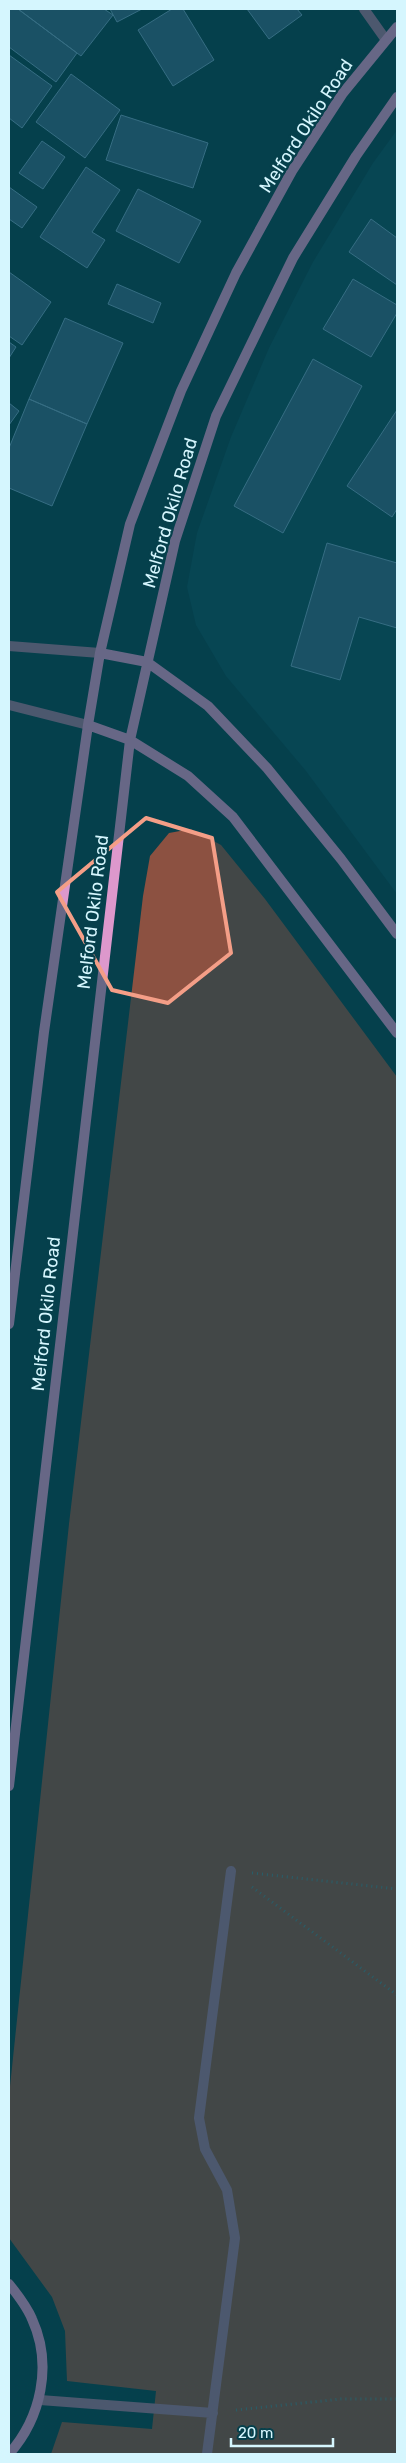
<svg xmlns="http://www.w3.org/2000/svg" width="406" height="2463" font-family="Rubik,sans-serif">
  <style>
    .built { fill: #094e5c }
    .green { fill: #8c5141 }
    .building { fill: #346784; stroke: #70a4c4 }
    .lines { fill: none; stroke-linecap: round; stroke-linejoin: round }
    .path { stroke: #51828c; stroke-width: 3; stroke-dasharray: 1 4; stroke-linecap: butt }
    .service { stroke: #a27697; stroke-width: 10 }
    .minor { stroke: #a27697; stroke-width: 10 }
    .secondary { stroke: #dd98cc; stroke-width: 10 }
    .marked { fill: none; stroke: #f49e87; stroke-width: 4; stroke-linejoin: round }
    .labels { text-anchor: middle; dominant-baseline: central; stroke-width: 4.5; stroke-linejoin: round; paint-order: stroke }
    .street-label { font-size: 18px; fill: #d5f6fe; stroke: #06404c }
  </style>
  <rect width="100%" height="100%" fill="#06404c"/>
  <!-- built -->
  <path class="built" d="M 397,130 L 397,894 L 306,771 L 226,676 L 196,625 L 187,587 L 197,533 L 231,437 L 269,348 L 313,262 L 373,163 Z"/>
  <!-- green -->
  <path class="green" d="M 191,829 L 221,845 L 265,899 L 397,1077 L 397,2454 L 51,2454 L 62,2422 L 152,2429 L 156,2391 L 67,2381 L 65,2331 L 52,2297 L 9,2238 L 9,2096 L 69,1524 L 143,896 L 150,856 L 169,833 Z"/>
  <!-- building -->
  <path class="building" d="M 9,9 L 18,9 L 77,53 L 56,82 L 9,47 Z
    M 18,9 L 104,9 L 113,15 L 81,56 Z
    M 110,9 L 142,9 L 117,22 Z
    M 172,9 L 183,9 L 214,60 L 173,86 L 138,30 Z
    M 247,9 L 297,9 L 302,15 L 269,39 Z
    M 9,55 L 52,86 L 22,128 L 9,118 Z
    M 71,74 L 120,110 L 85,158 L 36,122 Z
    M 121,115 L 208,143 L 193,188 L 106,160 Z
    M 42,141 L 65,157 L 43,189 L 19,173 Z
    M 86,167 L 120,190 L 92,232 L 105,240 L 87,268 L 40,237 Z
    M 9,187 L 37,207 L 22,228 L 9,219 Z
    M 138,189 L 201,221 L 179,263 L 116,231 Z
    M 371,219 L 397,238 L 397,285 L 349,252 Z
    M 9,272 L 51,302 L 22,345 L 9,336 Z
    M 353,279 L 397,305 L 397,313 L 371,357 L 323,329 Z
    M 117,284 L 161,303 L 153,323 L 108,304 Z
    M 65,318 L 123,343 L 87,424 L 29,399 Z
    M 9,342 L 16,347 L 9,358 Z
    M 313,359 L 362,386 L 283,533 L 234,506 Z
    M 29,399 L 87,424 L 52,506 L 9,488 L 9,448 Z
    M 9,403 L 19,411 L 9,425 Z
    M 397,410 L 397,509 L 392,517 L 347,486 Z
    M 327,543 L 397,563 L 397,628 L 359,617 L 340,680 L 291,666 Z"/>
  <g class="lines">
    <!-- path -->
    <path class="path" d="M 252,1873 L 397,1889
      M 252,1887 L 397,1995
      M 236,2410 L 341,2399 L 397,2399"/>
    <!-- service -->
    <path class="service" d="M 40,2400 L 213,2413
      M 207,2454 L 235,2238 L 227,2190 L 205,2149 L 199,2118 L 231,1871"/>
    <!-- minor -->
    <path class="minor" d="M 364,9 L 386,40
      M 9,646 L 100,653
      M 9,705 L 88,725"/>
    <!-- secondary -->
    <path class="secondary" d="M 100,653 L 147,662 L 208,706 L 267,768 L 341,859 L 397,934
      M 88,725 L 130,740 L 188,776 L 233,817 L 397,1033
      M 9,1324 L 44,1032 L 88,725 L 100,653 L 130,524 L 181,391 L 236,273 L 292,171 L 343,93 L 397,27
      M 9,1786 L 130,740 L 175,541 L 216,416 L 293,258 L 356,156 L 397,97
      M 9,2284 C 17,2294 27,2307 32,2319 C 53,2365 41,2418 9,2454"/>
  </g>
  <!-- marked area -->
  <path d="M0 0H406V2463H0ZM 146,818 L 212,838 L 231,953 L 168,1003 L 112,990 L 57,892 Z" fill="#06404c" fill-opacity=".55" fill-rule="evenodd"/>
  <path class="marked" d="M 146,818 L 212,838 L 231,953 L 168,1003 L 112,990 L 57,892 Z"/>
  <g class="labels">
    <!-- street labels -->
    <g class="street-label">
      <text transform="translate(306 126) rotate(-57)">Melford Okilo Road</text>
      <text transform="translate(170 513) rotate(-74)">Melford Okilo Road</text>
      <text transform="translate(93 912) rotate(-83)">Melford Okilo Road</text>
      <text transform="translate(46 1314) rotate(-84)">Melford Okilo Road</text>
    </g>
  </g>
  <!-- border -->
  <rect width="406" height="2463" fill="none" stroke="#d5f6fe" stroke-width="20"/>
  <!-- scale -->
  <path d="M231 2438v8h102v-8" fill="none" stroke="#d5f6fe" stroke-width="2.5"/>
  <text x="238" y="2438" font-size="15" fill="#d5f6fe" stroke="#06404c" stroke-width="4" paint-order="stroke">20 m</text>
</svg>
